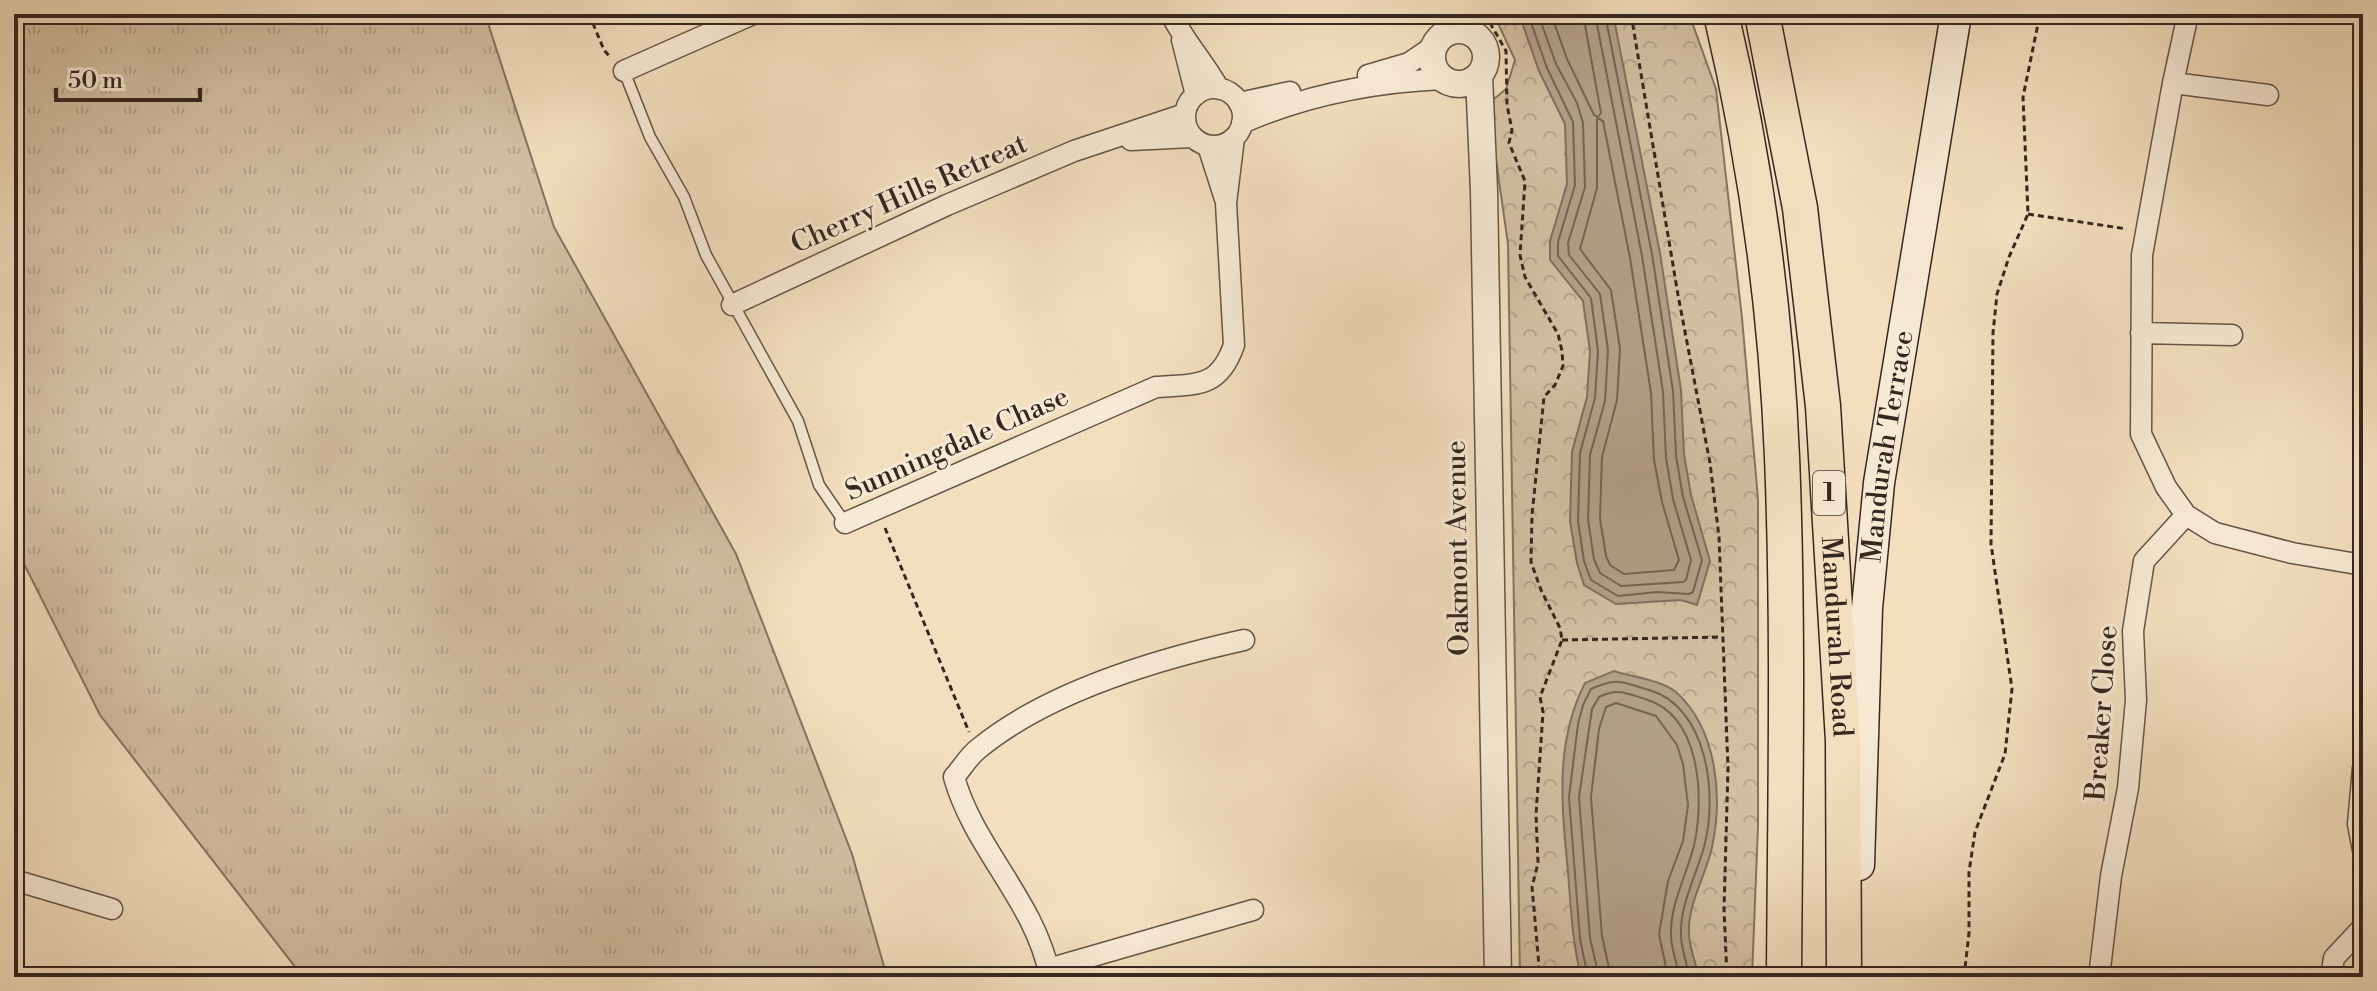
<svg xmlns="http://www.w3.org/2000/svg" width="2377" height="991" font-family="'Libre Bodoni',serif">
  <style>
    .grass { fill: url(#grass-tufts); stroke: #847462; stroke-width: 2 }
    .park { fill: url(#park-crowns); stroke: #847462; stroke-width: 2 }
    .water { fill: #b3a089; stroke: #81705f; stroke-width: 2 }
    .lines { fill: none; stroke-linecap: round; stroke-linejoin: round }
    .shore { stroke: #746455; stroke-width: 2 }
    .service-casing { stroke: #655548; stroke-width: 13 }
    .minor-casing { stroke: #655548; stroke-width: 23 }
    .tertiary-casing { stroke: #655548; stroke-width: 29 }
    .secondary-casing { stroke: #362721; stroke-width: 33 }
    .trunk-casing { stroke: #362721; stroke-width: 37 }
    .path { stroke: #362721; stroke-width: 3; stroke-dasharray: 6 4; stroke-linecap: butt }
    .service { stroke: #f7ead5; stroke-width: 10 }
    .minor { stroke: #f7ead5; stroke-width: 20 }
    .tertiary { stroke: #f7ead5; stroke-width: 26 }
    .secondary { stroke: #f7ead5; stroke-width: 30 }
    .trunk { stroke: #f3dfbe; stroke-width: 34 }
    .labels { text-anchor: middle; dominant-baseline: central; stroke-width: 6; stroke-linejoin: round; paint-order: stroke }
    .shield { fill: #f7ead5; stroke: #706257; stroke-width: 2 }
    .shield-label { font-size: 26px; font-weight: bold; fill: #362721 }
    .street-label { font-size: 28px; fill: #362721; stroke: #f7ead5 }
  </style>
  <defs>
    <pattern id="grass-tufts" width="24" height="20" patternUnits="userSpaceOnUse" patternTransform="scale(2)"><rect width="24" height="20" fill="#d3c0a3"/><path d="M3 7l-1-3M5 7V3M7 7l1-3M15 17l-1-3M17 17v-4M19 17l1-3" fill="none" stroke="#b6a58c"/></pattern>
    <pattern id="park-crowns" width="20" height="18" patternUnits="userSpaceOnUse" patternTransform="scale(2)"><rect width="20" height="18" fill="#d3c0a3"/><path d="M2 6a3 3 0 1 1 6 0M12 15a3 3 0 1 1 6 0" fill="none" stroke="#b6a58c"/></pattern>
  </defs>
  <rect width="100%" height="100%" fill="#f3dfbe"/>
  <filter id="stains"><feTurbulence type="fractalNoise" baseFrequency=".0025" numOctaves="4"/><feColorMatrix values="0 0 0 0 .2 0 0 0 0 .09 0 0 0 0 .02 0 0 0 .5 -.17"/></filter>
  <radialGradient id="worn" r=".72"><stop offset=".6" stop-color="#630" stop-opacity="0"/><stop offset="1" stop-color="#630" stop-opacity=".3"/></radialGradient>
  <!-- grass -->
  <path class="grass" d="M 22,14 L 485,14 L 554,227 L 736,554 L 852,854 L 887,977 L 303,977 L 100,715 L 14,544 L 14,44 Z"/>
  <!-- park -->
  <path class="park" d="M 1478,14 L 1689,14 L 1716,89 L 1742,318 L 1758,499 L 1758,826 L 1752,977 L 1520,977 L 1508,244 L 1488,104 L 1506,89 L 1515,60 L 1497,21 Z"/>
  <!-- water -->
  <path class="water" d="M 1519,14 L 1613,14 L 1660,253 L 1681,390 L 1684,455 L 1691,495 L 1710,561 L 1697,605 L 1681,600 L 1616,604 L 1584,585 L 1577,563 L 1570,521 L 1572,452 L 1587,397 L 1590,351 L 1583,301 L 1550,260 L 1550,241 L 1567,184 L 1565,124 L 1539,71 Z
    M 1614,671 C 1632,677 1663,680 1677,693 C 1717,730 1723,797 1712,847 C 1706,876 1687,904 1689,935 C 1690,949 1696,964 1699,977 L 1581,977 C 1572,940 1571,909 1568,872 C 1562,807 1554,744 1585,683 Z"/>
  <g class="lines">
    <!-- shore -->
    <path class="shore" d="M 1528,14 L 1547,68 L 1573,122 L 1575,185 L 1558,242 L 1558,256 L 1591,298 L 1598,351 L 1595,398 L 1580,453 L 1578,521 L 1584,561 L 1591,580 L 1618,596 L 1657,592 L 1689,594 L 1693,592 L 1702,560 L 1683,497 L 1676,456 L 1673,391 L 1652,254 L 1605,14
      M 1538,14 L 1556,64 L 1577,103 L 1583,123 L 1585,187 L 1568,243 L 1569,255 L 1600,294 L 1608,350 L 1605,401 L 1590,455 L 1588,520 L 1594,559 L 1600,573 L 1621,586 L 1683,582 L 1686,580 L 1691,560 L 1673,499 L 1666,458 L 1663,392 L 1642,256 L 1595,14
      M 1551,14 L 1567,59 L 1594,115 L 1598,117 L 1601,113 L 1583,14
      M 1597,118 L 1603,121 L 1630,258 L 1651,393 L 1654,460 L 1662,502 L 1679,560 L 1674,570 L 1624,574 L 1610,565 L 1606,556 L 1600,519 L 1602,457 L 1617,400 L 1620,349 L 1611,290 L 1580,249 L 1597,188 Z
      M 1588,977 L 1580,939 L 1569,797 L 1578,724 L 1583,705 L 1591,689 C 1619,677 1621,682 1649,690 C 1708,707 1718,796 1704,847 C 1696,876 1680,904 1681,935 C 1681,949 1687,964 1690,977
      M 1599,977 L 1590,938 L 1579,797 L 1592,709 L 1599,697 C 1618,688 1625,693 1645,699 C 1700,715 1704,794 1695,841 C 1689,871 1670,902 1671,935 C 1671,949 1677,964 1680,977
      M 1611,977 L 1602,936 L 1591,797 L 1599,729 L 1606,707 L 1616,703 L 1656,716 L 1677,745 L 1683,764 L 1688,805 L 1683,841 L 1668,881 L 1659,934 L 1668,977"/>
    <defs>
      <path id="service" d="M 624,71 L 650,137 L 684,197 L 706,255 L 798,421 L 819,485 L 845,523"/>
      <path id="minor" d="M 1171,14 C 1184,41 1204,62 1219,89
        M 2188,14 L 2173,83 L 2142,255 L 2141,434 L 2166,487 L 2186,515 L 2215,533 L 2292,553 L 2363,565
        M 1182,40 L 1196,95
        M 624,71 L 753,14
        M 1368,75 L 1409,63 L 1434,46
        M 2173,83 L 2268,95
        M1185 117a29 29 0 1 1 58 0a29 29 0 1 1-58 0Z
        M 1239,103 L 1290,92
        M 1242,123 C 1306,95 1373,82 1443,79
        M 1131,140 L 1192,137
        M 1208,146 L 1225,199
        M 732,305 L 947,205 L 1074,151 L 1185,114
        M 2141,333 L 2232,335
        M 845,523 L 1156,387 C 1198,384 1219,388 1234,345 L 1226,203 L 1234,138
        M 2363,768 L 2358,824 L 2363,850
        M 14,880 L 112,909
        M 1048,969 L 1253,910
        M 1050,977 C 1036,902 974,849 954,777 C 962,768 969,756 978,749 C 1047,692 1158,659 1244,640
        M 2099,977 L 2111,876 L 2128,788 L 2136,700 L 2133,631 L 2144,561 L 2186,515
        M 2331,977 L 2334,958 L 2363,927"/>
      <path id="tertiary" d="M1432 57a27 27 0 1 1 54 0a27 27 0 1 1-54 0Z
        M 1479,76 L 1484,191 L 1498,977"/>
      <g id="secondary">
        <path id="s1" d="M 1859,865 L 1867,608 L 1879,483 L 1956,14"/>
      </g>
      <g id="trunk">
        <path d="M 1721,14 C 1755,158 1776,309 1782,457 C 1789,630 1785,804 1784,977"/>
        <path id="s2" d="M 1762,14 L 1800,208 L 1823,406 L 1843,741 L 1844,977"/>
      </g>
    </defs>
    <!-- service casing -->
    <use href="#service" class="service-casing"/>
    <!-- minor casing -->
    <use href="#minor" class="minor-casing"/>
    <!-- tertiary casing -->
    <use href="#tertiary" class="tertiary-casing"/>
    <!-- secondary casing -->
    <use href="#secondary" class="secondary-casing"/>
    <!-- trunk casing -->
    <use href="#trunk" class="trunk-casing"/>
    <!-- path -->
    <path class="path" d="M 589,14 L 604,50 L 610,57
      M 1485,14 L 1506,51 L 1507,105 L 1512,130 L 1509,143 L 1525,181 L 1520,255 L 1525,277 L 1558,334 L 1562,351 L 1563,366 L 1555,385 L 1544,397 L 1532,515 L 1531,562 L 1541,590 L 1560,628 L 1562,640 L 1540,697 L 1543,712 L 1536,815 L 1538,863 L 1532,887 L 1540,977
      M 1631,14 L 1678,295 L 1710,463 L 1719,537 L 1728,768 L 1724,909 L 1727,977
      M 1429,17 L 1441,14
      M 2028,214 L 2127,229
      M 885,528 L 969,732
      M 1562,640 L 1722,637
      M 1964,977 L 1969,933 L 1969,872 L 1975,832 L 2005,754 L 2012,689 L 1991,544 L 1993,333 L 1997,294 L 2009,257 L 2028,214 L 2023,97 L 2040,14"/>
    <!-- service -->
    <use href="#service" class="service"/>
    <!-- minor -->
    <use href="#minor" class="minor"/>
    <!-- tertiary -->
    <use href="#tertiary" class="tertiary"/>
    <!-- secondary -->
    <use href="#secondary" class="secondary"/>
    <!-- trunk -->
    <use href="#trunk" class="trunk"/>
  </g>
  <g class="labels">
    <!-- shield labels -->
    <rect class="shield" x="1813" y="471" width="32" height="44" rx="6"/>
    <g class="shield-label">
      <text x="1829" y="493">1</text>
    </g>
    <!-- street labels -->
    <g class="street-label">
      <text transform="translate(909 194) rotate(-24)">Cherry Hills Retreat</text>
      <text transform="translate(957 444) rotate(-24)">Sunningdale Chase</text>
      <text stroke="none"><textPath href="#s1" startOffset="420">Mandurah Terrace</textPath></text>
      <text transform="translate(1458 548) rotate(-91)">Oakmont Avenue</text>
      <text stroke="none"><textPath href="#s2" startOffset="628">Mandurah Road</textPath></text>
      <text transform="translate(2102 713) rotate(-86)">Breaker Close</text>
    </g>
  </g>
  <!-- margin -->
  <rect width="2377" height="991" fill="none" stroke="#f3dfbe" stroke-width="48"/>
  <rect x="16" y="16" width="2345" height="959" fill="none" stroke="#362721" stroke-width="4"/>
  <rect x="24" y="24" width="2329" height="943" fill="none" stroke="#362721" stroke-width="2"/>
  <!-- scale -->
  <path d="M56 88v12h144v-12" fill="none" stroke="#362721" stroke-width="4"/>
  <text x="68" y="88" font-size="24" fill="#362721" stroke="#f7ead5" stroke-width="6" paint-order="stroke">50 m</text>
  <rect width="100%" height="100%" filter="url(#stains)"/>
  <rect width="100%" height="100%" fill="url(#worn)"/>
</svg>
